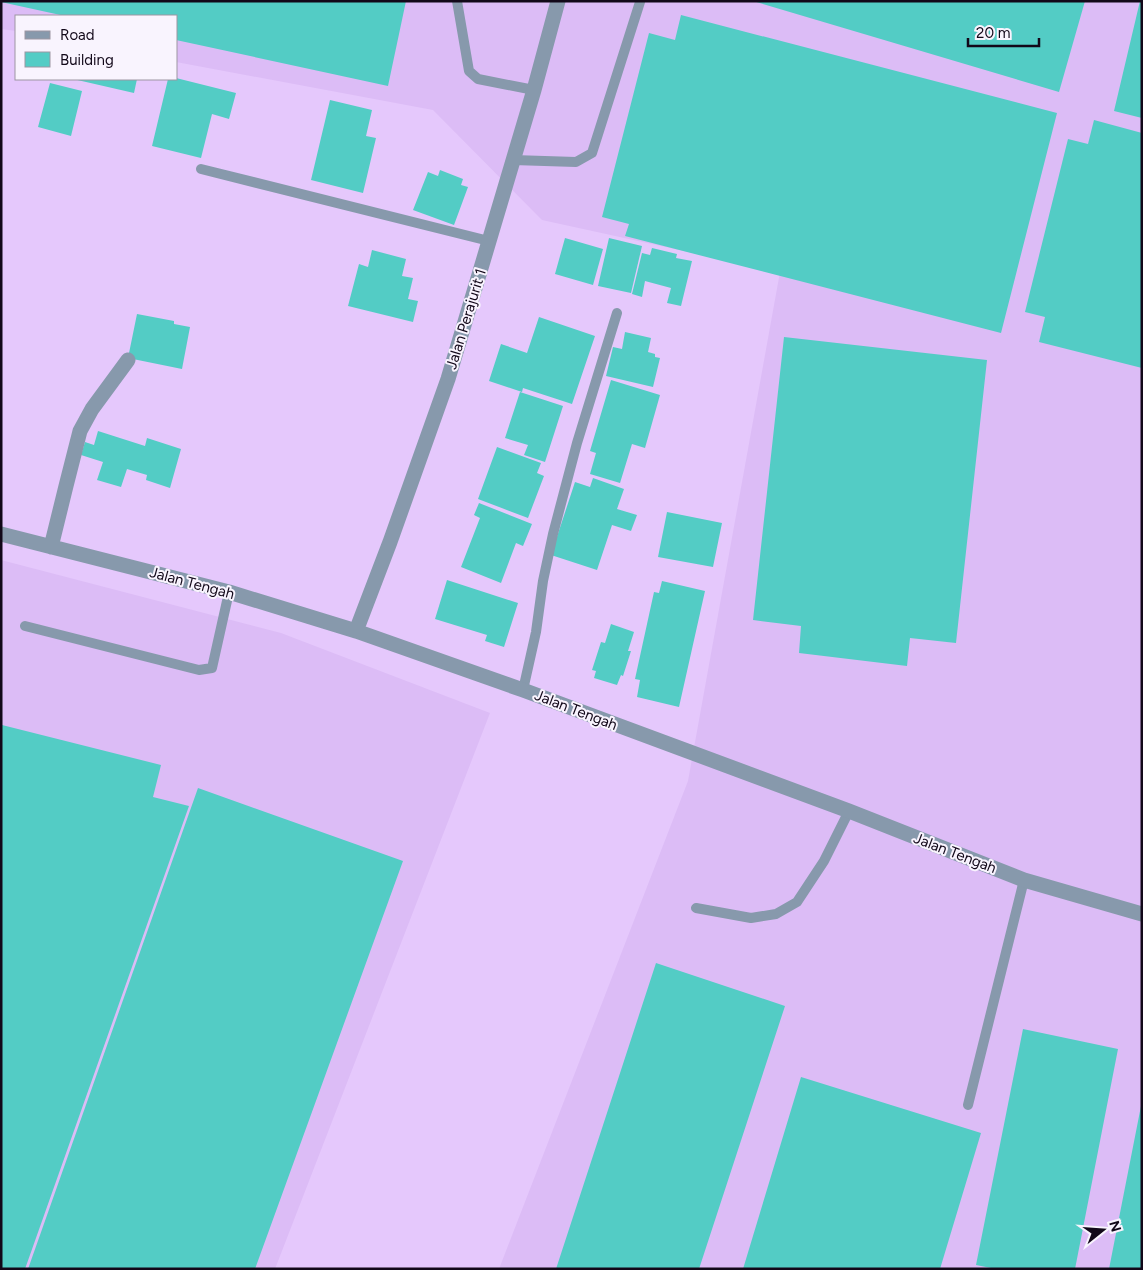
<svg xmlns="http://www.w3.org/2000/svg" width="1143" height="1270" font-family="Figtree,sans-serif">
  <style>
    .built { fill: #dcbcf6 }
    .building { fill: #53ccc5 }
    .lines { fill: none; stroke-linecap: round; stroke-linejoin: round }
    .service { stroke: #8799ac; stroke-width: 10 }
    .minor { stroke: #8799ac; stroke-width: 15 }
    .labels { text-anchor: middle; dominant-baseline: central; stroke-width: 4; stroke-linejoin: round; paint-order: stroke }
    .street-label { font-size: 15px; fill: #120819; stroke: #f9f4fe }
  </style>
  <rect width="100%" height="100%" fill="#e5c8fc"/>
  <!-- built -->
  <path class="built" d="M 1,1 L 1142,1 L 1142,1269 L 499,1269 L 688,781 L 780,272 L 542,220 L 433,110 L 176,62 L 176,16 L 16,16 L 16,31 L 1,29 Z
    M 1,560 L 281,633 L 490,713 L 275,1269 L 1,1269 Z"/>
  <!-- building -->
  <path class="building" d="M 1,1 L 406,1 L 388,86 L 176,40 L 176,16 L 65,16 L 1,2 Z
    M 753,1 L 1085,1 L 1059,92 Z
    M 1140,1 L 1142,1 L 1142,118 L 1114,111 Z
    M 681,15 L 1057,113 L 1001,333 L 625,236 L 629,224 L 602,217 L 649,33 L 675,40 Z
    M 176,78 L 236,93 L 229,119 L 212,114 L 201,158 L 152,146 L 168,79 Z
    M 73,79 L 137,79 L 134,93 Z
    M 50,83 L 82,91 L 71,136 L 38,127 Z
    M 330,100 L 372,110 L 366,136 L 376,138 L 363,193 L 311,180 Z
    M 1094,120 L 1142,133 L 1142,368 L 1039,342 L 1045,317 L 1025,312 L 1068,139 L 1088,144 Z
    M 440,170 L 463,179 L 461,185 L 468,187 L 454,225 L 413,210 L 428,172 L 438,176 Z
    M 565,238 L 603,249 L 593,285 L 555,274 Z
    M 609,238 L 642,246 L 631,293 L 598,286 Z
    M 652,248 L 677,254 L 676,258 L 692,261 L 681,306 L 667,303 L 671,288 L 645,281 L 642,297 L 632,294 L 642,253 L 650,255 Z
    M 372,250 L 406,259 L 402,276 L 413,278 L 408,299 L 418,301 L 413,322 L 348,306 L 359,264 L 368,267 Z
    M 137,314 L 174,321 L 174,324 L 190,327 L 182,369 L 128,358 Z
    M 539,317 L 595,336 L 572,404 L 523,388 L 522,392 L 489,381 L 501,344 L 527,353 Z
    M 625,332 L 651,338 L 648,352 L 655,354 L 655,357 L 660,358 L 653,387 L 606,376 L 613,347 L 622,349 Z
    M 784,337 L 987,360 L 956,643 L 910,638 L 907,666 L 799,653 L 801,626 L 753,620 Z
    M 611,380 L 660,395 L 645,448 L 632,444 L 620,483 L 590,474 L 596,453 L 590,451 Z
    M 520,392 L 563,406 L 545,462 L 524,455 L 528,445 L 505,438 Z
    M 98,431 L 145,446 L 147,438 L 181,449 L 170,488 L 146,480 L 147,475 L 127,469 L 121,487 L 97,480 L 103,462 L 81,455 L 85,442 L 94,445 Z
    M 497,447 L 541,463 L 537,473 L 544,476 L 528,518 L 478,499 Z
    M 593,478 L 624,489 L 617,509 L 637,515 L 631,531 L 612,525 L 597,570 L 551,555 L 575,482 L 590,487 Z
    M 479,503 L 532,524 L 523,546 L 516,543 L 501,583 L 461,567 L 480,518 L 474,515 Z
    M 667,512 L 722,523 L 713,567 L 658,557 Z
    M 447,580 L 518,603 L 504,647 L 485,641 L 487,635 L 435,619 Z
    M 662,581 L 705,591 L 679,707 L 637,697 L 640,680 L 635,679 L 654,592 L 659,593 Z
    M 611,624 L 634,632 L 628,651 L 631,651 L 623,676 L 621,675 L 617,685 L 594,678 L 596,671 L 592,670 L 601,642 L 605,643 Z
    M 2,725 L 161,765 L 153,797 L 189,806 L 25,1269 L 1,1269 Z
    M 198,788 L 403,861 L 255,1269 L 28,1269 Z
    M 656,963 L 785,1006 L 699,1269 L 556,1269 Z
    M 1023,1029 L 1118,1049 L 1075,1269 L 996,1269 L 976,1265 Z
    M 801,1077 L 981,1133 L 940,1269 L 743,1269 Z
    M 1141,1106 L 1142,1106 L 1142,1269 L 1109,1269 Z"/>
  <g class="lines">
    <!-- service -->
    <path class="service" d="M 457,1 L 469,71 L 478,79 L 534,90
      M 513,160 L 576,162 L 592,153 L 640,2
      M 201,169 L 489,241
      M 25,626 L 199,670 L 212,668 L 229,592
      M 523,690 L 536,632 L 543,581 L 553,534 L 577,443 L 617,313
      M 696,908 L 751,918 L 776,914 L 797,902 L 824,861 L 849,811
      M 968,1105 L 1024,880"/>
    <!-- minor -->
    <path class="minor" d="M 1,534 L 229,592 L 356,631 L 523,690 L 849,811 L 1024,880 L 1142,914
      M 51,547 L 66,486 L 80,431 L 92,409 L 128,360
      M 356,631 L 390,542 L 448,379 L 534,90 L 558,1"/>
  </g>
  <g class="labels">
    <!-- street labels -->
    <g class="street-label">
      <text transform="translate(466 319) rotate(-73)">Jalan Perajurit 1</text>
      <text transform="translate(192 583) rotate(15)">Jalan Tengah</text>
      <text transform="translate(576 710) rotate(21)">Jalan Tengah</text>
      <text transform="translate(955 853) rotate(21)">Jalan Tengah</text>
    </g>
  </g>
  <!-- border -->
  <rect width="1143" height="1270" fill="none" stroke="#120819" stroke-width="5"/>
  <!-- legend -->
  <rect x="15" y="15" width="162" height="65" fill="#f9f4fe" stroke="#9d96a2"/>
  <rect x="25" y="31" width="25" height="8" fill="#8799ac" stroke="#9d96a2"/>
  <text x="60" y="40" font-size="15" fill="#120819">Road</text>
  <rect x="25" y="52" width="25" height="15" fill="#53ccc5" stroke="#9d96a2"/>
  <text x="60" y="65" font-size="15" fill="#120819">Building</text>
  <!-- north arrow -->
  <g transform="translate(1103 1230) rotate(73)" stroke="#f9f4fe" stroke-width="4" paint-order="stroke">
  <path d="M0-4L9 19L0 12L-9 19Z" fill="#120819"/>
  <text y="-8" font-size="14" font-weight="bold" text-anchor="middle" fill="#120819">N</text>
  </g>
  <!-- scale -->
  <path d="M968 38v8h71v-8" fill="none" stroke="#120819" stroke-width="2.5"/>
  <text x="976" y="38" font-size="15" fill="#120819" stroke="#f9f4fe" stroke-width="4" paint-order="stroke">20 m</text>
</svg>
